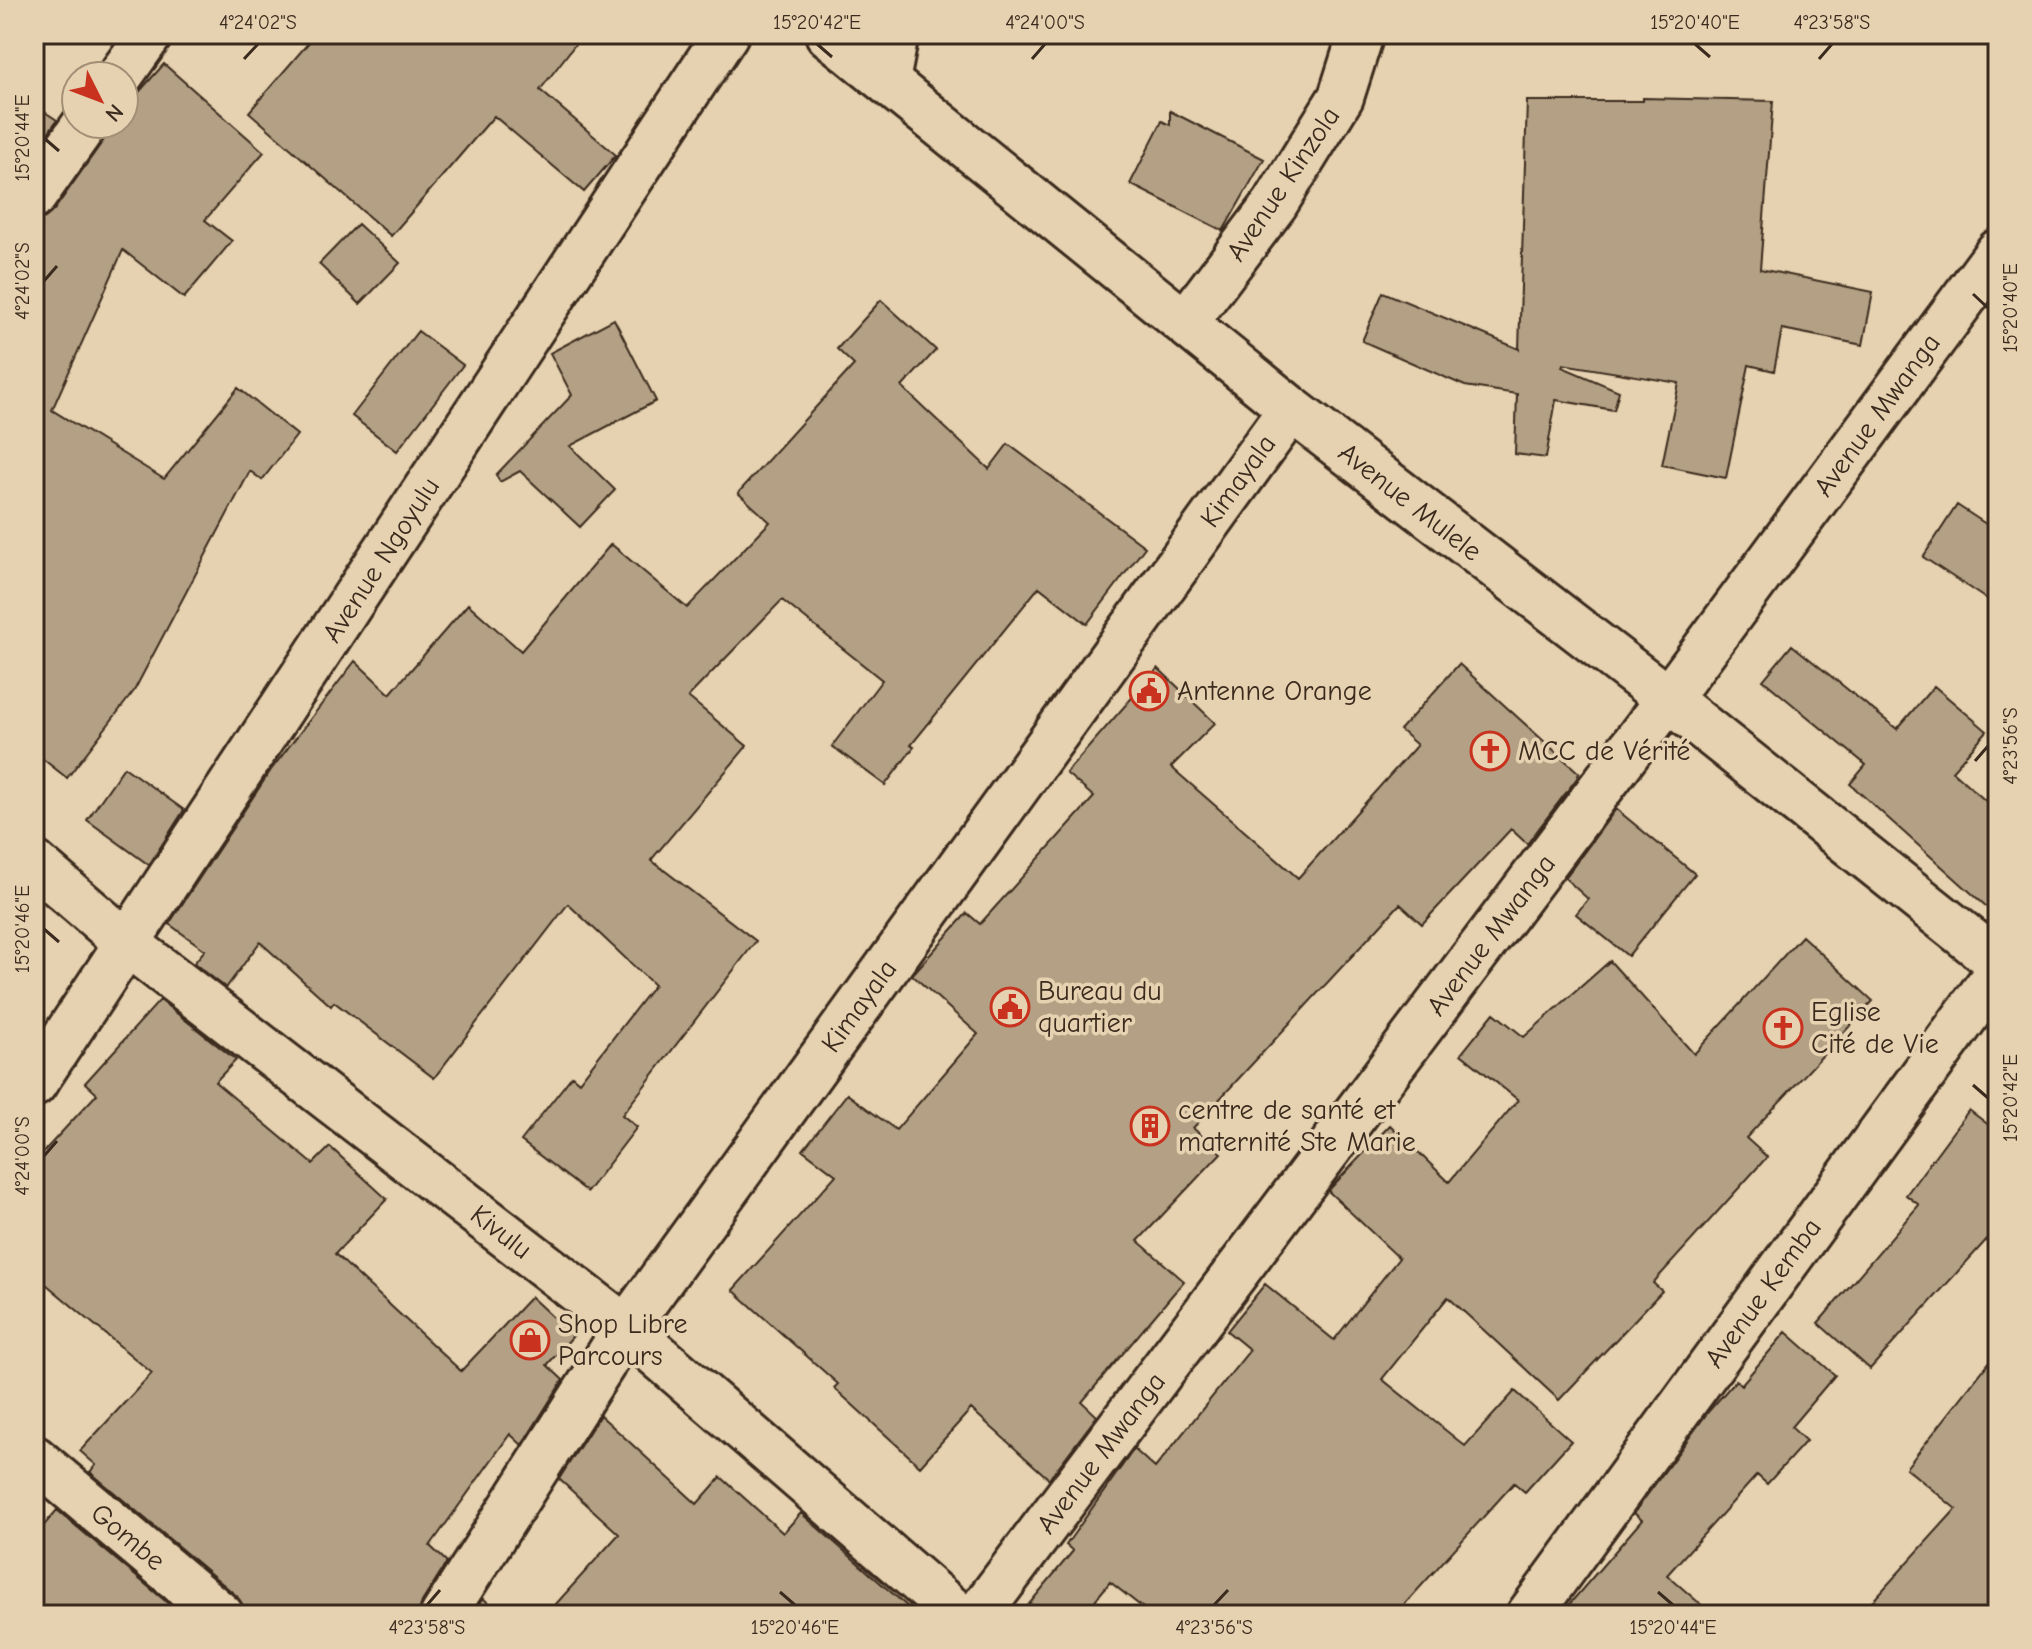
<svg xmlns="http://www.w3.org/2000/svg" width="2032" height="1649" font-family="'Comic Neue',sans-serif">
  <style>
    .building { fill: #b4a185; stroke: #3b2a1e; stroke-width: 2 }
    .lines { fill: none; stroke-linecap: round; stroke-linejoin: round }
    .street-casing { stroke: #3b2a1e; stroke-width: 50 }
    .street { stroke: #e6d2b0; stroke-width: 44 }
    .ticks { fill: none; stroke: #3b2a1e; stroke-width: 3 }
    .labels { text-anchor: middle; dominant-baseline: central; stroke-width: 7; stroke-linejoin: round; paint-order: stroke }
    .street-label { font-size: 28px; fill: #3b2a1e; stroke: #e6d2b0 }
    .poi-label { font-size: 28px; fill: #3b2a1e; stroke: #e6d2b0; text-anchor: start }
    .neatline { fill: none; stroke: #3b2a1e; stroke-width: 3 }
    .ticks-label { font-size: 20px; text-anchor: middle; fill: #3b2a1e }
  </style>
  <rect width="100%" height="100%" fill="#e6d2b0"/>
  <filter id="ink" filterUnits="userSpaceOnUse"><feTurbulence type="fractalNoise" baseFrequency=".0125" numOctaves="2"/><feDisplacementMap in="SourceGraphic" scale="16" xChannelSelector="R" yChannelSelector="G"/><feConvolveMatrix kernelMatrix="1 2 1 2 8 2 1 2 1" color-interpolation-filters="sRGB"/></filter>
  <g filter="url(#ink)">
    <!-- building -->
    <path class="building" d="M 316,34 L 583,34 L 540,90 L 616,155 L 584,192 L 494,116 L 391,236 L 249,112 Z
      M 164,64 L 264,152 L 205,220 L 232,241 L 184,298 L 123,250 L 52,410 L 164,479 L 238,388 L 297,435 L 262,480 L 250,471 L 134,691 L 67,778 L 34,752 L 34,221 L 45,218 L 54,210 L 105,138 L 110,125 L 124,124 L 124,109 Z
      M 1643,98 L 1773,101 L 1760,269 L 1873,292 L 1863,345 L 1782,329 L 1774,371 L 1749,365 L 1726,478 L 1662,465 L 1679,383 L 1563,364 L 1562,367 L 1619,391 L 1614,410 L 1556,400 L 1546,458 L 1515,454 L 1517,394 L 1465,386 L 1362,341 L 1383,292 L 1519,349 L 1527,101 L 1643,101 Z
      M 34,105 L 57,120 L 34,153 Z
      M 1170,111 L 1264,159 L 1223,231 L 1130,184 L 1162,121 L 1170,125 Z
      M 358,224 L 400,263 L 360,304 L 319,264 Z
      M 881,300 L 936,350 L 902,387 L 989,469 L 1008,444 L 1145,547 L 1087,624 L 1039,587 L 911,745 L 914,747 L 885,785 L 832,746 L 882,680 L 782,600 L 688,697 L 747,746 L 651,860 L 756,941 L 622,1115 L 637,1127 L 587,1192 L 521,1141 L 572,1076 L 579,1082 L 654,985 L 568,904 L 434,1078 L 334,1002 L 331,1006 L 260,942 L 226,988 L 194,963 L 205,950 L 169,924 L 271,770 L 355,661 L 390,694 L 468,604 L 521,651 L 611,544 L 687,608 L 770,522 L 738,493 L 854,365 L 837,349 Z
      M 614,319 L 656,401 L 570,446 L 615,490 L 580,527 L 520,471 L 500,482 L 496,475 L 572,395 L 550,353 Z
      M 418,331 L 463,365 L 397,451 L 352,416 Z
      M 1957,505 L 1998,532 L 1998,607 L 1923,557 Z
      M 1792,645 L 1897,729 L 1934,686 L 1987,731 L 1952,771 L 1998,812 L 1998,917 L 1850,784 L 1866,765 L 1763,680 Z
      M 1459,664 L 1579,773 L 1577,778 L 1527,844 L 1511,829 L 1422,924 L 1400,904 L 1193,1128 L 1221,1153 L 1138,1241 L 1184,1281 L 1082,1402 L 1097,1416 L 1049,1479 L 971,1409 L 920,1466 L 834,1388 L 838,1384 L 733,1290 L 836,1175 L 803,1150 L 847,1094 L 896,1130 L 978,1034 L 912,975 L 967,913 L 980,924 L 1094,797 L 1066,773 L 1158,668 L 1215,723 L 1171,767 L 1298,878 L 1417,745 L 1400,730 Z
      M 124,767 L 184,810 L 149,865 L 87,820 Z
      M 1616,809 L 1695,874 L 1628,956 L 1576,914 L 1588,899 L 1565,878 Z
      M 1802,936 L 1873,1001 L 1746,1138 L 1767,1157 L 1653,1283 L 1662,1291 L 1559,1400 L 1448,1297 L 1382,1379 L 1465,1446 L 1515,1391 L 1571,1441 L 1525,1492 L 1514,1483 L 1395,1615 L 1152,1615 L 1110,1582 L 1083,1615 L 1020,1615 L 1073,1551 L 1066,1545 L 1134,1449 L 1155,1468 L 1250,1350 L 1227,1331 L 1265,1284 L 1334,1340 L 1399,1258 L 1328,1191 L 1390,1125 L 1449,1182 L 1518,1100 L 1461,1054 L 1494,1013 L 1524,1037 L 1610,961 L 1694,1054 Z
      M 160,1000 L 236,1060 L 215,1082 L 313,1164 L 330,1147 L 387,1199 L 335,1254 L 461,1371 L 531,1297 L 573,1336 L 547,1365 L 563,1380 L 522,1445 L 510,1434 L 430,1546 L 447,1562 L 422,1602 L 418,1615 L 245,1615 L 237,1596 L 90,1472 L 96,1465 L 80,1451 L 152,1373 L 34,1274 L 34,1162 L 97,1094 L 85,1083 Z
      M 1969,1110 L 1998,1132 L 1998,1227 L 1870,1369 L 1818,1323 L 1919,1205 L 1906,1195 Z
      M 1786,1332 L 1835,1375 L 1791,1427 L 1806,1441 L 1767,1484 L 1757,1475 L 1667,1575 L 1713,1615 L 1560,1615 L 1642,1520 L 1634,1513 L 1708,1412 L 1736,1380 L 1741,1385 Z
      M 1998,1351 L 1998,1615 L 1860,1615 L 1956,1509 L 1906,1468 Z
      M 600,1415 L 697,1504 L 721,1477 L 783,1533 L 801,1513 L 917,1615 L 546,1615 L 619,1534 L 559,1479 Z
      M 57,1510 L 182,1615 L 34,1615 L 34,1537 Z
      M 483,1598 L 501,1615 L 473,1615 Z"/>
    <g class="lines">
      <defs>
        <path id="street" d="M 828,34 L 1291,409 L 1668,699 L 1998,962
          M 120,76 L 150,34
          M 887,81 L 896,34
          M 34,196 L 85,124
          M 1185,323 L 1275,204 L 1341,97 L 1361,34
          M 34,863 L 128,944 L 626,1328 L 958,1615
          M 34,1084 L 726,34
          M 34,1458 L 221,1615
          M 443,1615 L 626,1328 L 1291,409
          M 978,1615 L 1668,699 L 1998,252
          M 1529,1615 L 1998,972"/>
      </defs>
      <!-- street casing -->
      <use href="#street" class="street-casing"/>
      <!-- street -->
      <use href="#street" class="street"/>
    </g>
  </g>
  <!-- ticks -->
  <path class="ticks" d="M 817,44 L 832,57M 1695,44 L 1710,57M 244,59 L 258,44M 1032,59 L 1045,44M 1819,59 L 1832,44M 44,138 L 59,151M 44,281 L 57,266M 1973,294 L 1988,308M 1975,761 L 1988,746M 44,929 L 59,942M 1973,1085 L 1988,1098M 44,1156 L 57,1141M 780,1592 L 795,1605M 1658,1592 L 1673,1605M 427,1605 L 440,1590M 1214,1605 L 1228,1590"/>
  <!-- icons -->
  <defs>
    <symbol id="civic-ring" viewBox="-11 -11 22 22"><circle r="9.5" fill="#e6d2b0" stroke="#c8321e" stroke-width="1.5"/><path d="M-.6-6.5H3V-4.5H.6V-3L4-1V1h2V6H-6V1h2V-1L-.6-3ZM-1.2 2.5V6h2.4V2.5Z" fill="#c8321e"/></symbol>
    <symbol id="church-ring" viewBox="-11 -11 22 22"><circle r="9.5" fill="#e6d2b0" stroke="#c8321e" stroke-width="1.5"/><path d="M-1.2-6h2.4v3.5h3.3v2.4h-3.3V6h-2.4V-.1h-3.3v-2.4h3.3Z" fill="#c8321e"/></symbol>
    <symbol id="building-ring" viewBox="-11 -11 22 22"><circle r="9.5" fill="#e6d2b0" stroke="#c8321e" stroke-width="1.5"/><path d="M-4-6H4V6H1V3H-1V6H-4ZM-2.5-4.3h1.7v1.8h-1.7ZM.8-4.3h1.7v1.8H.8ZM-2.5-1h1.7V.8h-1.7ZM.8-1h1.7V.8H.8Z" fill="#c8321e"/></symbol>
    <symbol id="shop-ring" viewBox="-11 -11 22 22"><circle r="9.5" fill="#e6d2b0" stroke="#c8321e" stroke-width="1.5"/><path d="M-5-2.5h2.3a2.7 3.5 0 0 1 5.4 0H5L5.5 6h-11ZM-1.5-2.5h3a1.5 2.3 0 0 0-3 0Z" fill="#c8321e"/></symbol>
  </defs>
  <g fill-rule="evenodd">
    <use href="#civic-ring" x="1127" y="669" width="44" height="44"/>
    <use href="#church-ring" x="1468" y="729" width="44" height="44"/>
    <use href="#civic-ring" x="988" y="985" width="44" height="44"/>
    <use href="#church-ring" x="1761" y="1006" width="44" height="44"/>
    <use href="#building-ring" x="1128" y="1104" width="44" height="44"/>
    <use href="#shop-ring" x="508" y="1318" width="44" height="44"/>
  </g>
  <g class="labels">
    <!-- street labels -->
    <g class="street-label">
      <text transform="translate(1283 184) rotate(-56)">Avenue Kinzola</text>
      <text transform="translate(1877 415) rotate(-54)">Avenue Mwanga</text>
      <text transform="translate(1238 481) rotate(-54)">Kimayala</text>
      <text transform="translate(1410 502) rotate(38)">Avenue Mulele</text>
      <text transform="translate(381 560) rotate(-57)">Avenue Ngoyulu</text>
      <text transform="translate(1491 935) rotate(-53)">Avenue Mwanga</text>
      <text transform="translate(859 1006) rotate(-54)">Kimayala</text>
      <text transform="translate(501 1232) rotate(38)">Kivulu</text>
      <text transform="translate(1763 1293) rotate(-54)">Avenue Kemba</text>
      <text transform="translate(1101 1453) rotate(-53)">Avenue Mwanga</text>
      <text transform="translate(128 1537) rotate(40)">Gombe</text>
    </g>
    <!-- poi labels -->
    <g class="poi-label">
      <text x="1177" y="691">Antenne Orange</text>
      <text x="1518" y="751">MCC de Vérité</text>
      <text x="1038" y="991">Bureau du<tspan x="1038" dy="32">quartier</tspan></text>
      <text x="1811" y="1012">Eglise<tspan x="1811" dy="32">Cité de Vie</tspan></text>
      <text x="1178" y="1110">centre de santé et<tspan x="1178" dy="32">maternité Ste Marie</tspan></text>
      <text x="558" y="1324">Shop Libre<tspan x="558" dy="32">Parcours</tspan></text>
    </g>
  </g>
  <!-- margin -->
  <rect width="2032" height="1649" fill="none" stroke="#e6d2b0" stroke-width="88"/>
  <!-- north arrow -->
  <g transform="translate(100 100) rotate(132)"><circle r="38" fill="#e6d2b0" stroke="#a28f76" stroke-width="2"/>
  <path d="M0-6L14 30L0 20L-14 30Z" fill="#c8321e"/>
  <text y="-12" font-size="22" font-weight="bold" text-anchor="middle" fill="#3b2a1e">N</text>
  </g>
  <rect x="44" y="44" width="1944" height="1561" class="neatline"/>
  <g class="ticks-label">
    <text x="258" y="29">4°24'02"S</text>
    <text x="817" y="29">15°20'42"E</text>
    <text x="1045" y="29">4°24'00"S</text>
    <text x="1695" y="29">15°20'40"E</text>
    <text x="1832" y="29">4°23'58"S</text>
    <text transform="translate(22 138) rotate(-90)" y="7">15°20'44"E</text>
    <text transform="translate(22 281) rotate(-90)" y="7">4°24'02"S</text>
    <text transform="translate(2010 308) rotate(-90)" y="7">15°20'40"E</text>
    <text transform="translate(2010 746) rotate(-90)" y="7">4°23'56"S</text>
    <text transform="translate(22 929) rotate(-90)" y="7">15°20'46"E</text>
    <text transform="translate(2010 1098) rotate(-90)" y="7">15°20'42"E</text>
    <text transform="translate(22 1156) rotate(-90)" y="7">4°24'00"S</text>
    <text x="427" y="1634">4°23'58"S</text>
    <text x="795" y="1634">15°20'46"E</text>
    <text x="1214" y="1634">4°23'56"S</text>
    <text x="1673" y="1634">15°20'44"E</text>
  </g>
</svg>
